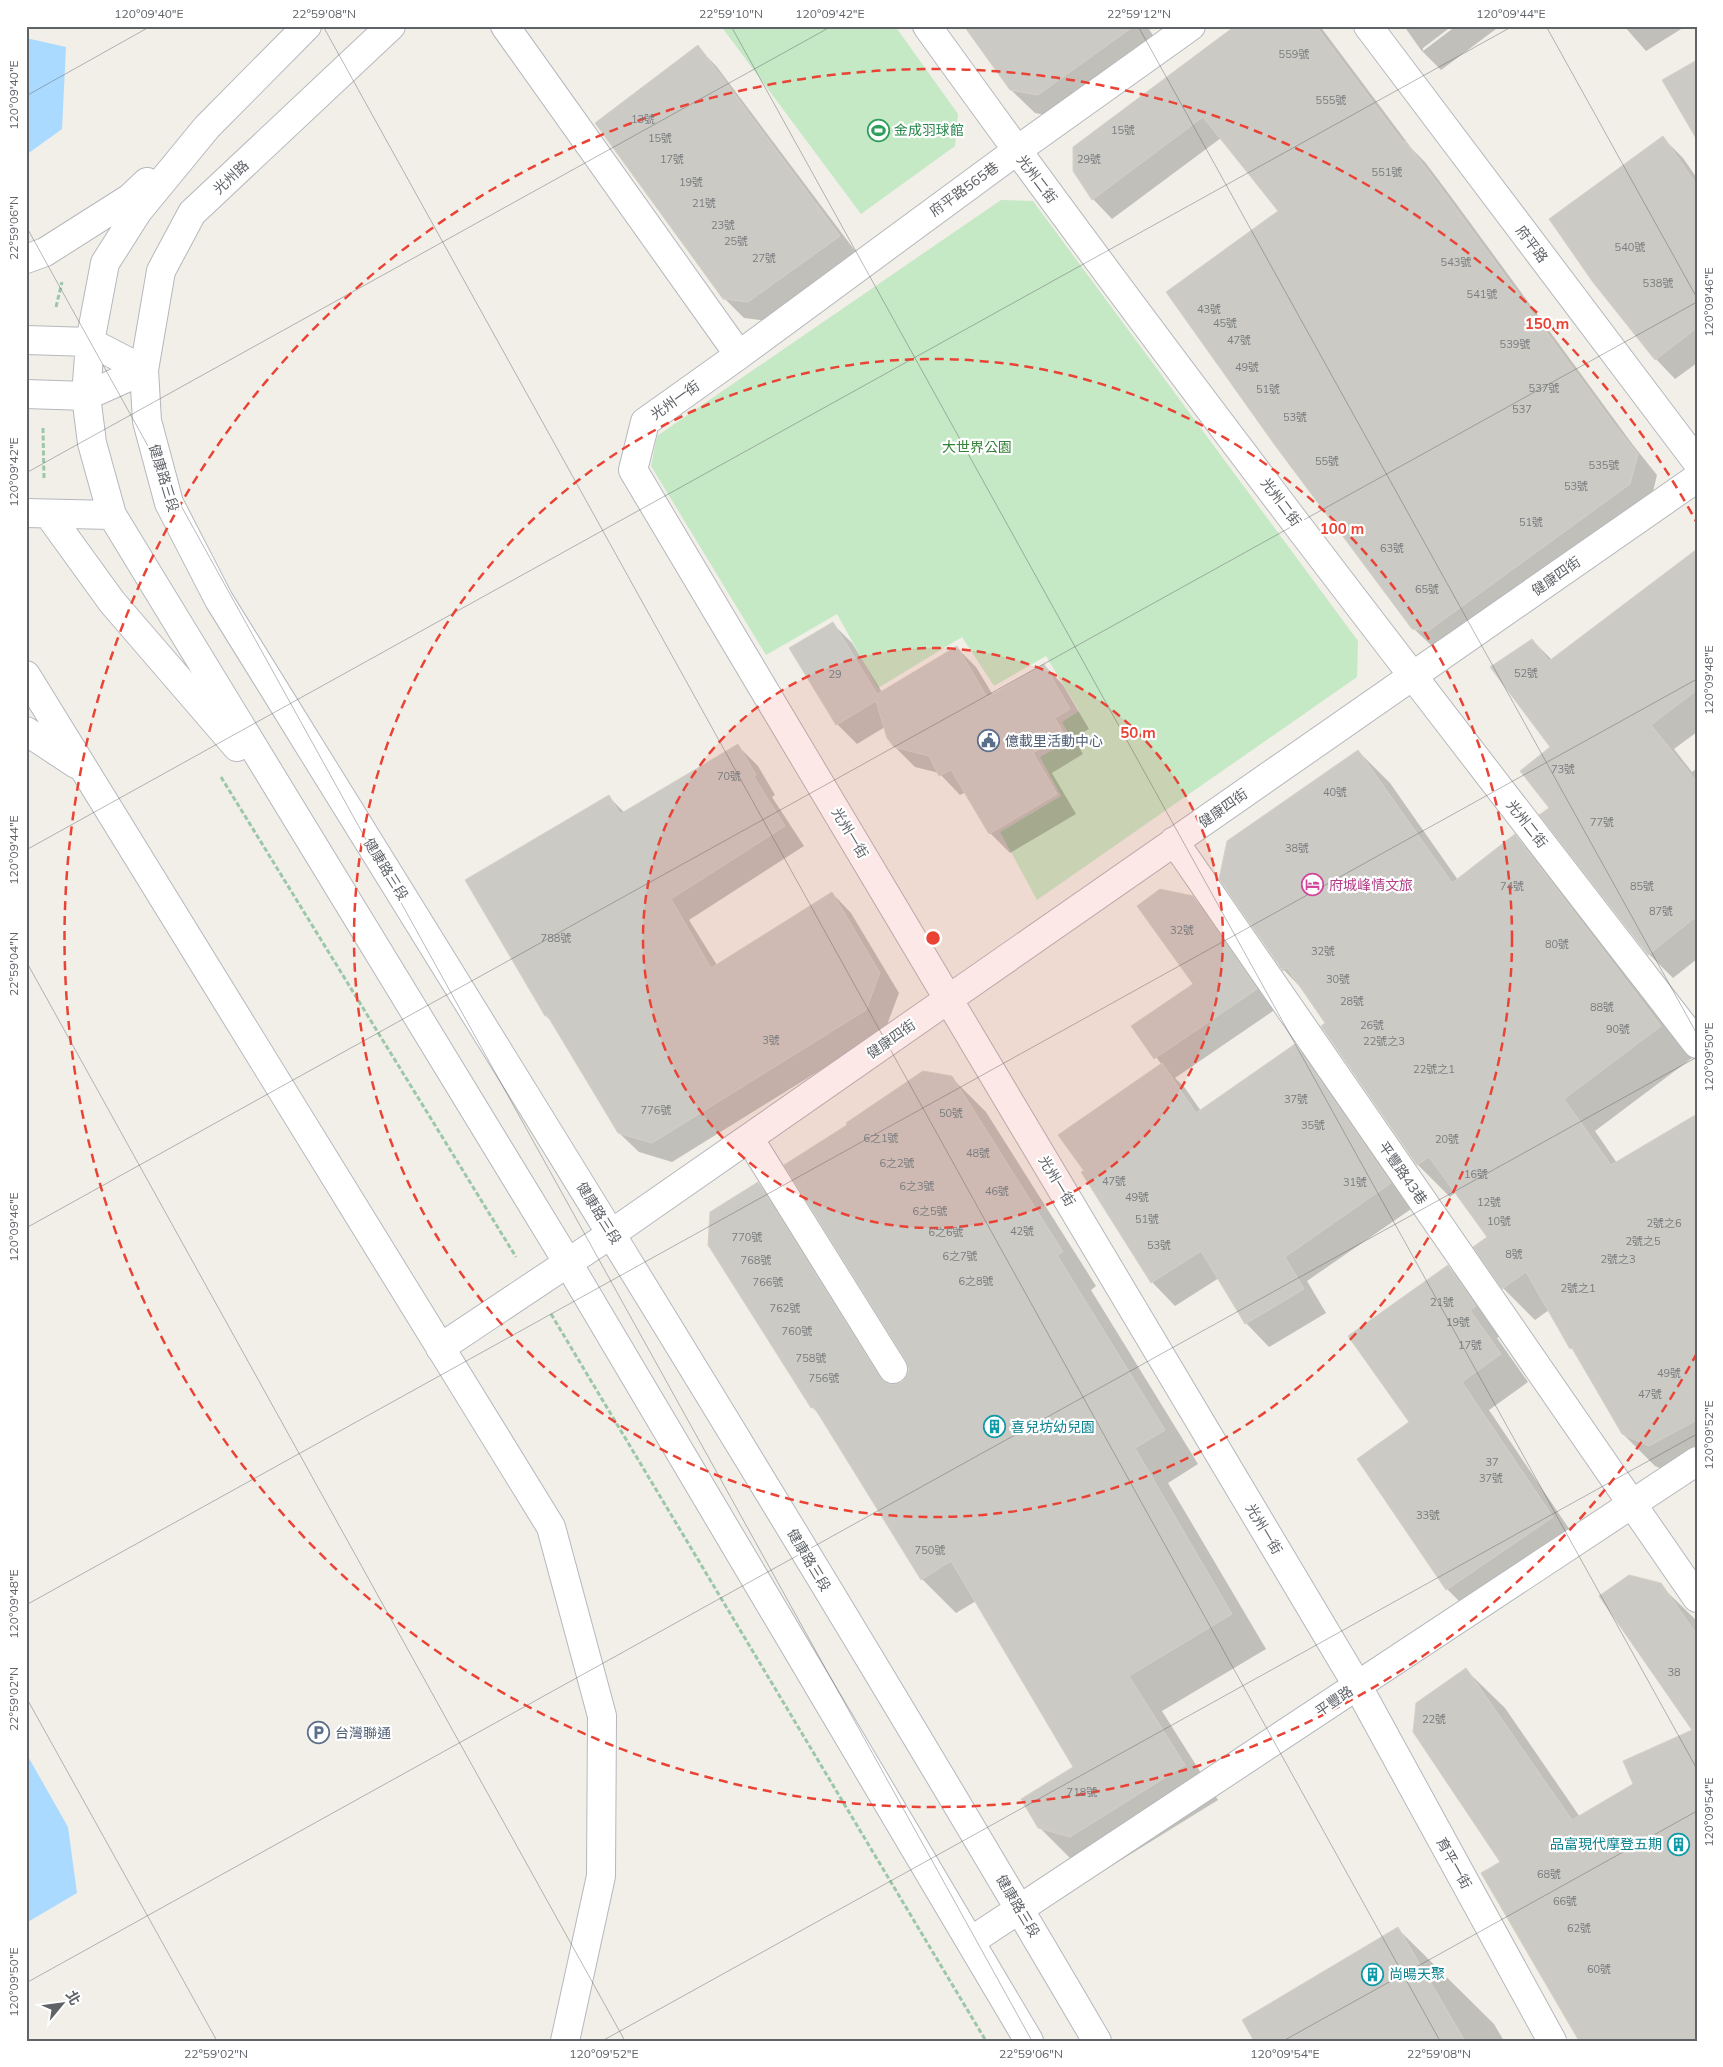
<svg xmlns="http://www.w3.org/2000/svg" width="1723" height="2067" font-family="Mulish,'Noto Sans TC',sans-serif">
  <style>
    .green { fill: #c5e8c5 }
    .water { fill: #aadaff }
    .shadow { fill: #0003 }
    .building { fill: #cccac5; stroke: #d6d1c6 }
    .lines { fill: none; stroke-linecap: round; stroke-linejoin: round }
    .minor-casing { stroke: #b5b8bc; stroke-width: 30 }
    .path { stroke: #9cc7a9; stroke-width: 3; stroke-dasharray: 5 2.5; stroke-linecap: butt }
    .minor { stroke: #fff; stroke-width: 28 }
    .ticks { fill: none; stroke: #5f6368; stroke-width: 1; stroke-opacity: 0.45 }
    .ring { fill: none; stroke: #ea4335; stroke-width: 2.5; stroke-dasharray: 9 6 }
    .labels { text-anchor: middle; dominant-baseline: central; stroke-width: 4.5; stroke-linejoin: round; paint-order: stroke }
    .number-label { font-size: 11px; fill: #7a7d7f }
    .leisure-label { font-size: 14px; fill: #27864d; stroke: #fff; text-anchor: start }
    .street-label { font-size: 14px; fill: #5f6368; stroke: #fff }
    .park-label { font-size: 14px; fill: #348238; stroke: #fff }
    .service-label { font-size: 14px; fill: #4e5e75; stroke: #fff; text-anchor: start }
    .hotel-label { font-size: 14px; fill: #b23c85; stroke: #fff; text-anchor: start }
    .culture-label { font-size: 14px; fill: #0d838f; stroke: #fff; text-anchor: start }
    .centre { fill: #ea4335; stroke: #fff; stroke-width: 2.5 }
    .ring-label { font-size: 15px; text-anchor: middle; font-weight: bold; fill: #ea4335; stroke: #fff; stroke-width: 4.5; stroke-linejoin: round; paint-order: stroke }
    .neatline { fill: none; stroke: #5f6368; stroke-width: 2 }
    .ticks-label { font-size: 12px; text-anchor: middle; fill: #5f6368 }
  </style>
  <rect width="100%" height="100%" fill="#f1efe8"/>
  <!-- green -->
  <path class="green" d="M 721,26 L 895,26 L 958,114 L 955,146 L 861,214 Z
    M 1001,200 L 1033,201 L 1358,641 L 1357,677 L 1037,900 L 1000,832 L 1061,796 L 1040,757 L 1071,739 L 1062,722 L 1079,711 L 1046,656 L 994,686 L 962,637 L 878,688 L 837,614 L 766,655 L 651,466 L 657,436 Z"/>
  <!-- water -->
  <path class="water" d="M 26,38 L 66,47 L 62,129 L 26,155 Z
    M 26,1753 L 68,1827 L 77,1893 L 26,1923 Z"/>
  <!-- shadow -->
  <path class="shadow" d="M 964,26 L 1147,26 L 1161,48 L 1062,118 L 1035,113 L 1010,89 Z
    M 1238,26 L 1320,26 L 1412,149 L 1425,162 L 1452,198 L 1633,445 L 1657,475 L 1650,504 L 1434,648 L 1413,628 L 1280,212 L 1221,138 L 1112,219 L 1093,199 Z
    M 1404,26 L 1452,26 L 1423,48 L 1423,51 L 1456,26 L 1500,26 L 1441,70 L 1421,50 Z
    M 1624,26 L 1686,26 L 1646,51 Z
    M 698,47 L 717,67 L 859,256 L 768,321 L 744,318 L 724,298 Z
    M 1663,138 L 1683,158 L 1697,178 L 1697,363 L 1675,379 L 1656,359 Z
    M 1697,562 L 1697,732 L 1674,749 L 1692,772 L 1697,768 L 1697,959 L 1673,978 L 1649,954 L 1541,815 L 1550,808 L 1552,747 L 1532,640 L 1552,660 Z
    M 833,624 L 852,643 L 882,692 L 957,648 L 976,667 L 993,695 L 1044,665 L 1063,685 L 1089,729 L 1074,738 L 1083,754 L 1052,773 L 1076,814 L 1010,853 L 990,833 L 966,792 L 960,795 L 939,773 L 915,767 L 895,747 L 885,727 L 857,744 L 837,724 L 791,648 Z
    M 738,746 L 758,766 L 775,795 L 772,797 L 804,846 L 689,920 L 717,965 L 832,893 L 851,913 L 899,993 L 885,1030 L 672,1162 L 639,1152 L 618,1132 L 552,1022 L 546,1016 L 467,880 L 609,797 L 624,812 Z
    M 1358,751 L 1390,783 L 1458,880 L 1515,836 L 1546,867 L 1692,1058 L 1595,1131 L 1617,1163 L 1697,1116 L 1697,1469 L 1682,1477 L 1655,1466 L 1623,1434 L 1549,1310 L 1535,1320 L 1503,1288 L 1489,1237 L 1456,1192 L 1450,1197 L 1418,1165 L 1323,1027 L 1327,1024 L 1304,991 L 1284,970 L 1221,879 Z
    M 1192,897 L 1213,917 L 1276,1009 L 1175,1078 L 1185,1088 L 1201,1111 L 1295,1046 L 1319,1069 L 1414,1207 L 1307,1281 L 1326,1313 L 1269,1347 L 1246,1323 L 1219,1278 L 1175,1306 L 1152,1282 L 1162,1065 L 1133,1026 L 1195,984 Z
    M 951,1077 L 986,1112 L 1096,1286 L 1091,1290 L 1198,1464 L 1168,1483 L 1266,1649 L 1162,1711 L 1218,1800 L 1105,1870 L 1074,1862 L 1039,1827 L 1075,1767 L 976,1601 L 956,1613 L 922,1579 L 821,1416 L 812,1407 L 758,1184 L 792,1218 L 896,1385 L 902,1384 L 908,1376 Z
    M 1448,1267 L 1475,1294 L 1503,1334 L 1497,1338 L 1528,1382 L 1489,1410 L 1580,1545 L 1475,1617 L 1447,1589 L 1358,1459 L 1411,1422 Z
    M 1660,1585 L 1697,1621 L 1697,2041 L 1502,1862 L 1466,1670 L 1505,1708 L 1580,1817 L 1635,1785 L 1694,1731 Z
    M 1398,1929 L 1494,2024 L 1504,2041 L 1255,2041 Z"/>
  <!-- building -->
  <path class="building" d="M 964,26 L 1134,26 L 1038,95 L 1010,90 Z
    M 1235,26 L 1316,26 L 1403,142 L 1405,141 L 1433,177 L 1614,424 L 1638,454 L 1630,484 L 1428,631 L 1412,629 L 1274,444 L 1166,292 L 1278,211 L 1203,117 L 1092,200 L 1073,171 L 1073,147 Z
    M 698,45 L 840,236 L 748,302 L 723,299 L 595,123 Z
    M 1697,60 L 1697,140 L 1662,80 Z
    M 1663,136 L 1697,185 L 1697,328 L 1655,360 L 1592,281 L 1549,219 Z
    M 1697,549 L 1697,690 L 1651,725 L 1697,782 L 1697,916 L 1648,955 L 1539,815 L 1549,808 L 1520,771 L 1550,747 L 1490,667 L 1532,639 L 1549,661 Z
    M 833,622 L 877,694 L 957,646 L 987,697 L 1044,664 L 1070,709 L 1055,718 L 1064,734 L 1033,753 L 1057,794 L 989,834 L 951,770 L 939,776 L 929,756 L 894,747 L 887,738 L 876,701 L 836,725 L 789,648 Z
    M 738,744 L 756,775 L 754,777 L 785,826 L 671,899 L 711,968 L 832,892 L 880,973 L 866,1010 L 652,1143 L 618,1133 L 547,1015 L 545,1016 L 465,880 L 609,795 L 620,814 Z
    M 1358,750 L 1452,883 L 1515,834 L 1661,1026 L 1564,1099 L 1611,1165 L 1697,1114 L 1697,1420 L 1649,1446 L 1622,1434 L 1572,1348 L 1570,1349 L 1526,1272 L 1502,1289 L 1473,1247 L 1487,1237 L 1429,1157 L 1417,1165 L 1321,1026 L 1325,1023 L 1287,968 L 1283,971 L 1219,879 L 1227,841 Z
    M 1160,889 L 1193,896 L 1257,989 L 1154,1059 L 1131,1026 L 1193,984 L 1137,906 Z
    M 1295,1044 L 1391,1183 L 1285,1257 L 1304,1289 L 1245,1324 L 1201,1251 L 1151,1283 L 1081,1172 L 1084,1171 L 1058,1135 L 1162,1063 L 1196,1113 Z
    M 923,1071 L 952,1076 L 1063,1252 L 1057,1255 L 1165,1430 L 1135,1448 L 1232,1614 L 1129,1676 L 1185,1765 L 1070,1837 L 1038,1828 L 1021,1799 L 1073,1767 L 951,1561 L 921,1580 L 814,1407 L 811,1408 L 708,1245 L 710,1212 L 758,1182 L 880,1377 L 885,1382 L 893,1385 L 902,1382 L 907,1376 L 909,1369 L 906,1361 L 784,1165 L 847,1125 L 846,1123 Z
    M 1448,1265 L 1476,1306 L 1470,1310 L 1501,1354 L 1462,1382 L 1553,1517 L 1446,1590 L 1357,1459 L 1409,1422 L 1348,1336 Z
    M 1629,1575 L 1661,1583 L 1697,1635 L 1697,2041 L 1579,2041 L 1481,1873 L 1500,1862 L 1413,1732 L 1416,1703 L 1466,1668 L 1572,1820 L 1633,1784 L 1623,1761 L 1692,1730 L 1599,1596 Z
    M 1398,1927 L 1465,2041 L 1254,2041 L 1242,2020 Z"/>
  <g class="lines">
    <defs>
      <path id="minor" d="M 307,26 L 207,127 L 138,211 L 105,263 L 90,342 L 86,396 L 92,443 L 112,515 L 568,1263 L 1029,2041
        M 391,26 L 192,213 L 161,271 L 144,370 L 147,421 L 169,503 L 219,600 C 515,1078 813,1556 1097,2041
        M 505,26 L 739,355 L 645,422 L 633,470 L 1357,1685 L 1552,2041
        M 927,26 C 1175,371 1437,708 1697,1044
        M 1368,26 L 1697,462
        M 26,259 L 45,252 L 130,198 L 147,182
        M 26,340 L 90,342 L 144,370
        M 739,355 L 1016,151 L 1191,26
        M 26,394 L 86,396 L 144,370
        M 26,513 L 112,515
        M 49,515 L 112,602 L 237,747
        M 26,675 L 551,1527 L 602,1716 L 601,1876 L 565,2041
        M 26,731 L 76,764
        M 1174,841 L 1697,1598
        M 749,1138 L 893,1369
        M 440,1348 L 611,1234 L 1697,478
        M 971,1941 L 1697,1461"/>
    </defs>
    <!-- minor casing -->
    <use href="#minor" class="minor-casing"/>
    <!-- path -->
    <path class="path" d="M 56,307 L 62,282
      M 43,428 L 44,479
      M 221,777 L 516,1257
      M 551,1314 L 986,2041"/>
    <!-- minor -->
    <use href="#minor" class="minor"/>
  </g>
  <!-- ticks -->
  <path class="ticks" d="M 323,26 L 1440,2041M 731,26 L 1697,1769M 1138,26 L 1697,1034M 1546,26 L 1697,298M 26,96 L 151,26M 26,226 L 1032,2041M 26,473 L 832,26M 26,850 L 1513,26M 26,961 L 625,2041M 26,1228 L 1697,302M 26,1605 L 1697,679M 26,1697 L 217,2041M 26,1983 L 1697,1057M 602,2041 L 1697,1434M 1283,2041 L 1697,1811"/>
  <!-- distance rings -->
  <circle cx="933" cy="938" r="290" fill="#ea4335" fill-opacity=".12"/>
  <g class="ring">
    <circle cx="933" cy="938" r="290"/>
    <circle cx="933" cy="938" r="579"/>
    <path d="M1697 1353A869 869 0 1 1 1697 523"/>
  </g>
  <!-- icons -->
  <defs>
    <symbol id="stadium-ring" viewBox="-11 -11 22 22"><circle r="9.5" fill="#fff" stroke="#2e9e5b" stroke-width="1.5"/><path d="M0-5a6.5 5 0 1 0 0 10a6.5 5 0 1 0 0-10ZM-3.5-1.8h7v3.6h-7Z" fill="#2e9e5b"/></symbol>
    <symbol id="civic-ring" viewBox="-11 -11 22 22"><circle r="9.5" fill="#fff" stroke="#5c6f8a" stroke-width="1.5"/><path d="M-.6-6.5H3V-4.5H.6V-3L4-1V1h2V6H-6V1h2V-1L-.6-3ZM-1.2 2.5V6h2.4V2.5Z" fill="#5c6f8a"/></symbol>
    <symbol id="hotel-ring" viewBox="-11 -11 22 22"><circle r="9.5" fill="#fff" stroke="#d1479c" stroke-width="1.5"/><path d="M-6-4.5h1.5V1H6V5H4.5V3h-9V5H-6ZM-4 0a1.8 1.8 0 1 1 3.6 0ZM.5 0V-2.5h3Q6-2.5 6 0Z" fill="#d1479c"/></symbol>
    <symbol id="building-ring" viewBox="-11 -11 22 22"><circle r="9.5" fill="#fff" stroke="#0f9aa8" stroke-width="1.5"/><path d="M-4-6H4V6H1V3H-1V6H-4ZM-2.5-4.3h1.7v1.8h-1.7ZM.8-4.3h1.7v1.8H.8ZM-2.5-1h1.7V.8h-1.7ZM.8-1h1.7V.8H.8Z" fill="#0f9aa8"/></symbol>
    <symbol id="parking-ring" viewBox="-11 -11 22 22"><circle r="9.5" fill="#fff" stroke="#5c6f8a" stroke-width="1.5"/><path d="M-3.5-5.5H1a3.5 3.5 0 0 1 0 7H-1V5.5H-3.5ZM-1-3.4V-.6H.8a1.4 1.4 0 0 0 0-2.8Z" fill="#5c6f8a"/></symbol>
  </defs>
  <g fill-rule="evenodd">
    <use href="#stadium-ring" x="866" y="118" width="25" height="25"/>
    <use href="#civic-ring" x="976" y="728" width="25" height="25"/>
    <use href="#hotel-ring" x="1300" y="872" width="25" height="25"/>
    <use href="#building-ring" x="982" y="1414" width="25" height="25"/>
    <use href="#parking-ring" x="306" y="1720" width="25" height="25"/>
    <use href="#building-ring" x="1666" y="1832" width="25" height="25"/>
    <use href="#building-ring" x="1360" y="1962" width="25" height="25"/>
  </g>
  <g class="labels">
    <!-- number labels -->
    <g class="number-label">
      <text x="1294" y="54">559號</text>
      <text x="1331" y="100">555號</text>
      <text x="643" y="119">13號</text>
      <text x="1123" y="130">15號</text>
      <text x="660" y="138">15號</text>
      <text x="672" y="159">17號</text>
      <text x="1089" y="159">29號</text>
      <text x="1387" y="172">551號</text>
      <text x="691" y="182">19號</text>
      <text x="704" y="203">21號</text>
      <text x="723" y="225">23號</text>
      <text x="736" y="241">25號</text>
      <text x="1630" y="247">540號</text>
      <text x="764" y="258">27號</text>
      <text x="1456" y="262">543號</text>
      <text x="1658" y="283">538號</text>
      <text x="1482" y="294">541號</text>
      <text x="1209" y="309">43號</text>
      <text x="1225" y="323">45號</text>
      <text x="1239" y="340">47號</text>
      <text x="1515" y="344">539號</text>
      <text x="1247" y="367">49號</text>
      <text x="1544" y="388">537號</text>
      <text x="1268" y="389">51號</text>
      <text x="1522" y="409">537</text>
      <text x="1295" y="417">53號</text>
      <text x="1327" y="461">55號</text>
      <text x="1604" y="465">535號</text>
      <text x="1576" y="486">53號</text>
      <text x="1531" y="522">51號</text>
      <text x="1392" y="548">63號</text>
      <text x="1427" y="589">65號</text>
      <text x="1526" y="673">52號</text>
      <text x="835" y="674">29</text>
      <text x="1563" y="769">73號</text>
      <text x="729" y="776">70號</text>
      <text x="1335" y="792">40號</text>
      <text x="1602" y="822">77號</text>
      <text x="1297" y="848">38號</text>
      <text x="1512" y="886">74號</text>
      <text x="1642" y="886">85號</text>
      <text x="1661" y="911">87號</text>
      <text x="1182" y="930">32號</text>
      <text x="556" y="938">788號</text>
      <text x="1557" y="944">80號</text>
      <text x="1323" y="951">32號</text>
      <text x="1338" y="979">30號</text>
      <text x="1352" y="1001">28號</text>
      <text x="1602" y="1007">88號</text>
      <text x="1372" y="1025">26號</text>
      <text x="1618" y="1029">90號</text>
      <text x="771" y="1040">3號</text>
      <text x="1384" y="1041">22號之3</text>
      <text x="1434" y="1069">22號之1</text>
      <text x="1296" y="1099">37號</text>
      <text x="656" y="1110">776號</text>
      <text x="951" y="1113">50號</text>
      <text x="1313" y="1125">35號</text>
      <text x="881" y="1138">6之1號</text>
      <text x="1447" y="1139">20號</text>
      <text x="978" y="1153">48號</text>
      <text x="897" y="1163">6之2號</text>
      <text x="1476" y="1174">16號</text>
      <text x="1114" y="1181">47號</text>
      <text x="1355" y="1182">31號</text>
      <text x="917" y="1186">6之3號</text>
      <text x="997" y="1191">46號</text>
      <text x="1137" y="1197">49號</text>
      <text x="1489" y="1202">12號</text>
      <text x="930" y="1211">6之5號</text>
      <text x="1147" y="1219">51號</text>
      <text x="1499" y="1221">10號</text>
      <text x="1664" y="1223">2號之6</text>
      <text x="1022" y="1231">42號</text>
      <text x="946" y="1232">6之6號</text>
      <text x="747" y="1237">770號</text>
      <text x="1643" y="1241">2號之5</text>
      <text x="1159" y="1245">53號</text>
      <text x="1514" y="1254">8號</text>
      <text x="960" y="1256">6之7號</text>
      <text x="1618" y="1259">2號之3</text>
      <text x="756" y="1260">768號</text>
      <text x="976" y="1281">6之8號</text>
      <text x="768" y="1282">766號</text>
      <text x="1578" y="1288">2號之1</text>
      <text x="1442" y="1302">21號</text>
      <text x="785" y="1308">762號</text>
      <text x="1458" y="1322">19號</text>
      <text x="797" y="1331">760號</text>
      <text x="1470" y="1345">17號</text>
      <text x="811" y="1358">758號</text>
      <text x="1669" y="1373">49號</text>
      <text x="824" y="1378">756號</text>
      <text x="1650" y="1394">47號</text>
      <text x="1492" y="1462">37</text>
      <text x="1491" y="1478">37號</text>
      <text x="1428" y="1515">33號</text>
      <text x="930" y="1550">750號</text>
      <text x="1674" y="1672">38</text>
      <text x="1434" y="1719">22號</text>
      <text x="1082" y="1792">718號</text>
      <text x="1549" y="1874">68號</text>
      <text x="1565" y="1901">66號</text>
      <text x="1579" y="1928">62號</text>
      <text x="1599" y="1969">60號</text>
    </g>
    <!-- leisure labels -->
    <g class="leisure-label">
      <text x="894" y="130">金成羽球館</text>
    </g>
    <!-- street labels -->
    <g class="street-label">
      <text transform="translate(231 177) rotate(-43)">光州路</text>
      <text transform="translate(1037 179) rotate(53)">光州二街</text>
      <text transform="translate(964 189) rotate(-36)">府平路565巷</text>
      <text transform="translate(1532 244) rotate(53)">府平路</text>
      <text transform="translate(675 400) rotate(-35)">光州一街</text>
      <text transform="translate(164 478) rotate(73)">健康路三段</text>
      <text transform="translate(1281 502) rotate(53)">光州二街</text>
      <text transform="translate(1556 576) rotate(-35)">健康四街</text>
      <text transform="translate(1223 808) rotate(-35)">健康四街</text>
      <text transform="translate(1527 824) rotate(52)">光州二街</text>
      <text transform="translate(850 833) rotate(59)">光州一街</text>
      <text transform="translate(386 869) rotate(58)">健康路三段</text>
      <text transform="translate(891 1039) rotate(-35)">健康四街</text>
      <text transform="translate(1403 1173) rotate(55)">平豐路43巷</text>
      <text transform="translate(1057 1181) rotate(59)">光州一街</text>
      <text transform="translate(599 1213) rotate(58)">健康路三段</text>
      <text transform="translate(1264 1529) rotate(59)">光州一街</text>
      <text transform="translate(809 1560) rotate(59)">健康路三段</text>
      <text transform="translate(1334 1701) rotate(-34)">平豐路</text>
      <text transform="translate(1454 1863) rotate(61)">育平一街</text>
      <text transform="translate(1018 1906) rotate(59)">健康路三段</text>
    </g>
    <!-- park labels -->
    <g class="park-label">
      <text x="977" y="447">大世界公園</text>
    </g>
    <!-- service labels -->
    <g class="service-label">
      <text x="1005" y="741">億載里活動中心</text>
      <text x="335" y="1733">台灣聯通</text>
    </g>
    <!-- hotel labels -->
    <g class="hotel-label">
      <text x="1329" y="885">府城峰情文旅</text>
    </g>
    <!-- culture labels -->
    <g class="culture-label">
      <text x="1011" y="1427">喜兒坊幼兒園</text>
      <text x="1662" y="1844" text-anchor="end">品富現代摩登五期</text>
      <text x="1389" y="1974">尚暘天聚</text>
    </g>
  </g>
  <circle cx="933" cy="938" r="8" class="centre"/>
  <g class="ring-label">
    <text x="1547" y="329">150 m</text>
    <text x="1342" y="534">100 m</text>
    <text x="1138" y="738">50 m</text>
  </g>
  <!-- border -->
  <rect width="1723" height="2067" fill="none" stroke="#ffffff" stroke-width="55"/>
  <!-- north arrow -->
  <g transform="translate(62 2004) rotate(61)" stroke="#ffffff" stroke-width="4" paint-order="stroke">
  <path d="M0-4L9 19L0 12L-9 19Z" fill="#5f6368"/>
  <text y="-8" font-size="14" font-weight="bold" text-anchor="middle" fill="#5f6368">北</text>
  </g>
  <rect x="28" y="28" width="1668" height="2012" class="neatline"/>
  <g class="ticks-label">
    <text x="149" y="18">120°09'40"E</text>
    <text x="324" y="18">22°59'08"N</text>
    <text x="731" y="18">22°59'10"N</text>
    <text x="830" y="18">120°09'42"E</text>
    <text x="1139" y="18">22°59'12"N</text>
    <text x="1511" y="18">120°09'44"E</text>
    <text transform="translate(14 95) rotate(-90)" y="4">120°09'40"E</text>
    <text transform="translate(14 228) rotate(-90)" y="4">22°59'06"N</text>
    <text transform="translate(1709 302) rotate(-90)" y="4">120°09'46"E</text>
    <text transform="translate(14 472) rotate(-90)" y="4">120°09'42"E</text>
    <text transform="translate(1709 680) rotate(-90)" y="4">120°09'48"E</text>
    <text transform="translate(14 850) rotate(-90)" y="4">120°09'44"E</text>
    <text transform="translate(14 964) rotate(-90)" y="4">22°59'04"N</text>
    <text transform="translate(1709 1057) rotate(-90)" y="4">120°09'50"E</text>
    <text transform="translate(14 1227) rotate(-90)" y="4">120°09'46"E</text>
    <text transform="translate(1709 1435) rotate(-90)" y="4">120°09'52"E</text>
    <text transform="translate(14 1604) rotate(-90)" y="4">120°09'48"E</text>
    <text transform="translate(14 1699) rotate(-90)" y="4">22°59'02"N</text>
    <text transform="translate(1709 1812) rotate(-90)" y="4">120°09'54"E</text>
    <text transform="translate(14 1982) rotate(-90)" y="4">120°09'50"E</text>
    <text x="216" y="2058">22°59'02"N</text>
    <text x="604" y="2058">120°09'52"E</text>
    <text x="1031" y="2058">22°59'06"N</text>
    <text x="1285" y="2058">120°09'54"E</text>
    <text x="1439" y="2058">22°59'08"N</text>
  </g>
</svg>
